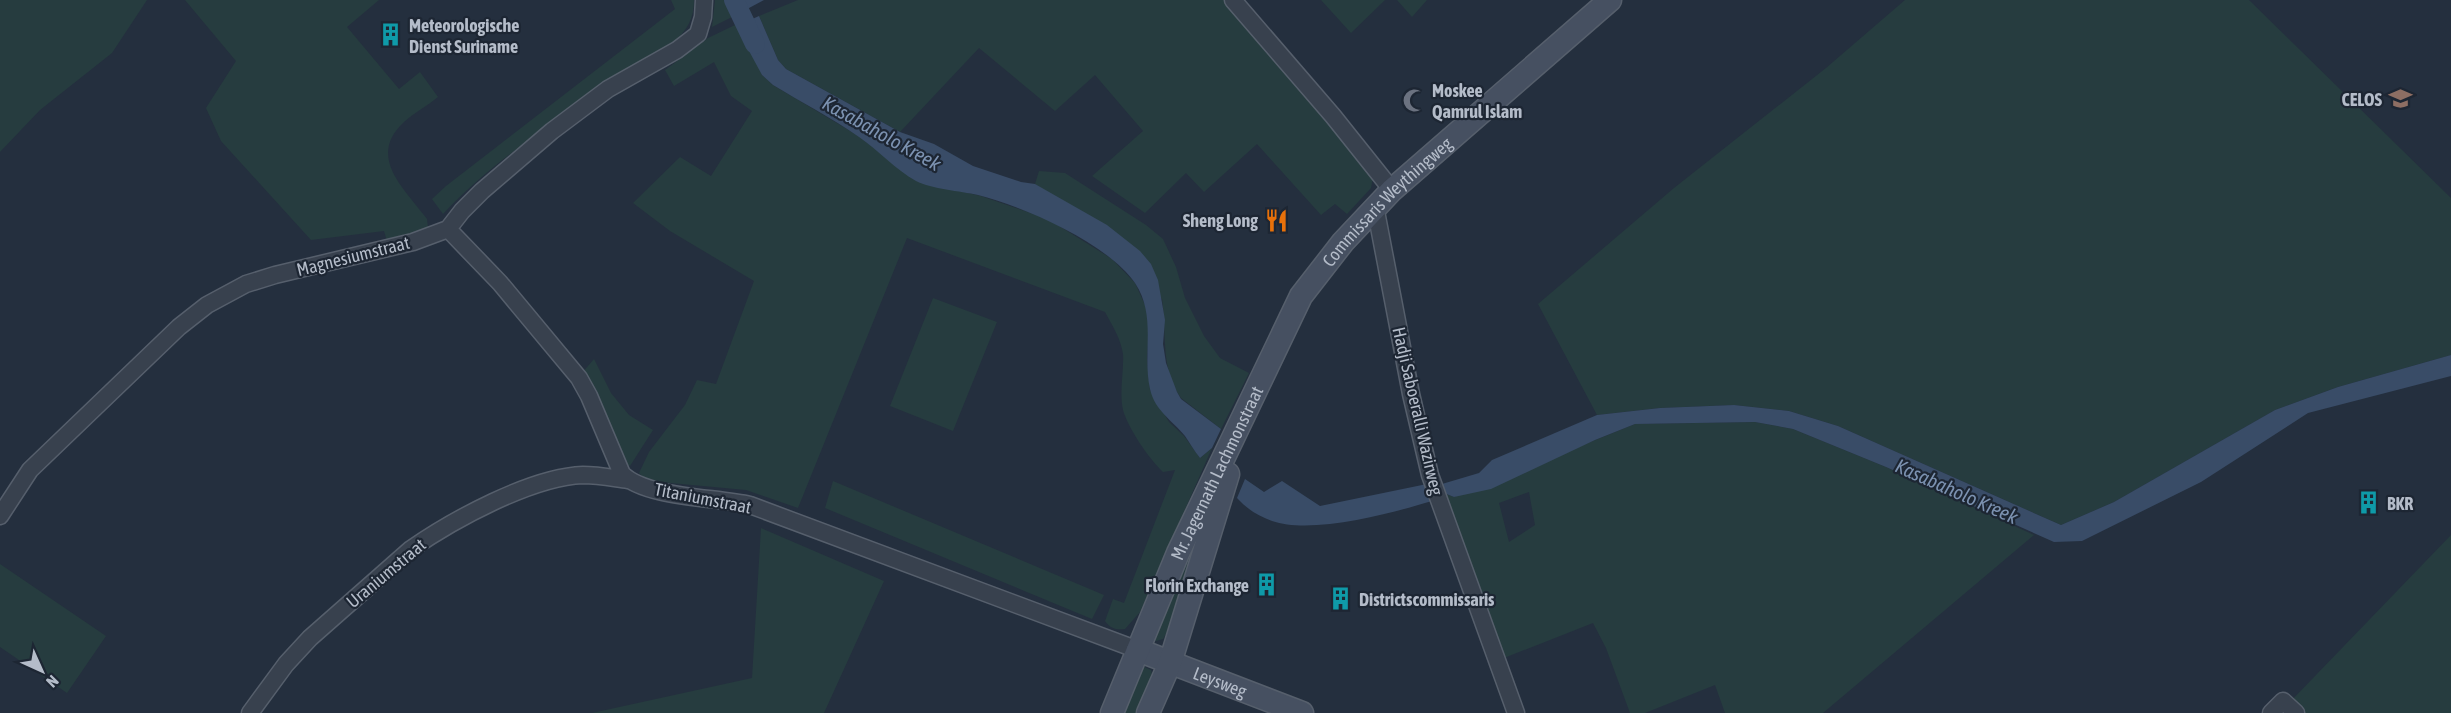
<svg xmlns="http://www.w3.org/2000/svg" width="2451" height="713" font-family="'Asap Condensed',sans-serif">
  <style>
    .green { fill: #263c3f; fill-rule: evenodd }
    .water { fill: #394c67 }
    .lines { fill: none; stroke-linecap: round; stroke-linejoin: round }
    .canal { stroke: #394c67; stroke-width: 20 }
    .street-casing { stroke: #565f6c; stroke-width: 19 }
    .secondary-casing { stroke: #565f6c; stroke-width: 25 }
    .street { stroke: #38414e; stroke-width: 16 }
    .secondary { stroke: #465061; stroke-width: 22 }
    .labels { text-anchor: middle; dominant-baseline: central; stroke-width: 4.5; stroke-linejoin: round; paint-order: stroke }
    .poi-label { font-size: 18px; font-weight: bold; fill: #b4bcc9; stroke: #1d2633; text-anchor: start }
    .street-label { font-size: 18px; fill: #b4bcc9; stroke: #1d2633 }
    .water-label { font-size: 20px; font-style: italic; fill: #7c92b1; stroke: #1d2633 }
  </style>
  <rect width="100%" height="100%" fill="#242f3e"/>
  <!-- green -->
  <path class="green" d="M 0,0 L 147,0 L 112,53 L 40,110 L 0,152 Z
    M 185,0 L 379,0 L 347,27 L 399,89 L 420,72 L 438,97 C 427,106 414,113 404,122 C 366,157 405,189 427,219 L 428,228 L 422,234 L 387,241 L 384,231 L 311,240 L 221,141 L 206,108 L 236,61 Z
    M 671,0 L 694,0 C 694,19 687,30 673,43 C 597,94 506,147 443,214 L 432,199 L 446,186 L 675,9 Z
    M 715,0 L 731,0 L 736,15 L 712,27 Z
    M 798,0 L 1224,0 L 1329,123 L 1373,177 L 1371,188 L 1347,214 L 1335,204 L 1321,215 L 1257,144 L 1204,192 L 1186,173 L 1145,213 L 1092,176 L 1143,131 L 1095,75 L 1055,111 L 979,48 L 900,132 L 786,69 L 778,60 L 759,16 Z
    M 1321,0 L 1385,0 L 1351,33 Z
    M 1397,0 L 1427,0 L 1412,17 Z
    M 1905,0 L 2249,0 L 2451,198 L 2451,355 L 2338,387 L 2275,410 L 2114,502 L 2061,525 L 1838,426 L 1789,411 L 1734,405 L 1660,408 L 1597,415 L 1538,304 L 1674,188 L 1826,68 Z
    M 737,24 L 741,24 L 762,75 L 773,85 L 857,135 L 917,181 L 981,196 L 1048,219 L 1112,259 L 1135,283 L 1146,307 L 1149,329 L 1147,358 L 1150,390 L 1169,422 L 1184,436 L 1200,458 L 1212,448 L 1140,612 L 1125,629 C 1116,630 1111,629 1105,621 L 1113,599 L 1124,603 L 1175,470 L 1163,472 C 1149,459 1128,428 1123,410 C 1119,391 1124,373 1123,354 C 1121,339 1112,325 1105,312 L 907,238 L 798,508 L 746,490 L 660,482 L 643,477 L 639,473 L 649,452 L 685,405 L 697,380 L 716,384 L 754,281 L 670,231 L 633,203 L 680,157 L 711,176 L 752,111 L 731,96 L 714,62 L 674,86 L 665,70 L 708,38 Z
    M 1039,171 L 1065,173 L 1146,225 L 1163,239 L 1176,267 L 1185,298 L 1204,336 L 1220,358 L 1249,373 L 1221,429 L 1181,398 C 1160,369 1167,333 1162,299 L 1035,184 Z
    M 933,298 L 997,322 L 953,431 L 890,406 Z
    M 594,359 L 611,393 L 629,415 L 653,430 L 630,466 L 626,464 L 604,409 L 582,373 Z
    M 1755,422 L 1793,429 L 1886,467 L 2034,535 L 1823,713 L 1725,713 L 1715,685 L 1645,713 L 1630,713 L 1606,648 L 1593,623 L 1504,658 L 1444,493 L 1454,497 L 1635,424 ZM 1529,492 L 1535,525 L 1509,542 L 1499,503 Z
    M 833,481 L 1104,595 L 1092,619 L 825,508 Z
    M 761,528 L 884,581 L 824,713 L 592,713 L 752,678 Z
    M 1195,535 L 1203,535 L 1166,634 L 1163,639 L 1156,641 L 1153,639 Z
    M 2451,535 L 2451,713 L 2300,713 L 2289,703 Z
    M 0,564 L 106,636 L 67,693 L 0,647 Z
    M 1142,666 L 1151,670 L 1152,674 L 1137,713 L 1119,713 Z"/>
  <!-- water -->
  <path class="water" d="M 731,0 L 764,0 L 736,15 Z
    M 759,16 L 778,60 L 786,69 L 900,132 L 934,144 L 973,166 L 1021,182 L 1035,184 L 1107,225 L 1140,251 L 1151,264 L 1158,280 L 1165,320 L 1163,344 L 1166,363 L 1177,392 L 1181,399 L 1221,429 L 1212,448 L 1200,458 C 1194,451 1190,443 1185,436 C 1172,420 1155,411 1150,389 C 1142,353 1157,316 1135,283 C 1107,243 1025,207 978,195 C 960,191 932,189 916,181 C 896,170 878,150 859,137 C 832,118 801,102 773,85 L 762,75 L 742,38 L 741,24 Z
    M 2451,355 L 2451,376 L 2308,413 L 2201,482 L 2082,541 L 2054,542 L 1886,467 L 1793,429 L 1755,422 L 1635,424 L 1595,440 L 1491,489 L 1454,497 L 1444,493 L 1442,484 L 1479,473 L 1492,460 L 1597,415 L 1660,408 L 1734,405 L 1789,411 L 1838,426 L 2061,525 L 2114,502 L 2275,410 L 2338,387 Z
    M 1245,479 L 1264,492 L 1282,481 L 1320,506 L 1427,484 L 1432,501 C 1392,513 1312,535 1272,521 C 1258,516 1247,509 1237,498 Z"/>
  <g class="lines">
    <!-- canal -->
    <path class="canal" d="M 734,0 L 755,44"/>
    <defs>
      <path id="street" d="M 1233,0 L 1333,116 L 1392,190
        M 1375,206 L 1411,394 L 1430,475 L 1516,713
        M 448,229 L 500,283 L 579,378 L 589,396 L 622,474 C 646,498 716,497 750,505 L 1138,650
        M 0,516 L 30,470 L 179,327 L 207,305 L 246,284 L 275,275 L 413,242 L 448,229 L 462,211 L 482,191 L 552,131 L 608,89 L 677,50 L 698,34 L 703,17 L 704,0
        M 250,713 L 286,664 L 310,638 L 411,549 C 453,520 531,477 583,475 C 598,475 613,478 628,480
        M 2271,713 L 2283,701 L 2296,713"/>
      <g id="secondary">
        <path id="s1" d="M 1138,650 L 1302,713"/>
        <path id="s2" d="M 1112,713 L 1178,553 L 1301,296 L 1343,242 L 1392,190 L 1610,0"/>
        <path d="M 1148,713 L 1170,663 L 1228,474"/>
      </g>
    </defs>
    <!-- street casing -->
    <use href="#street" class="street-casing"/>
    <!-- secondary casing -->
    <use href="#secondary" class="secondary-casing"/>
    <!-- street -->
    <use href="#street" class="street"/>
    <!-- secondary -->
    <use href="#secondary" class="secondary"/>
  </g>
  <!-- icons -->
  <defs>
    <symbol id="building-bare" viewBox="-9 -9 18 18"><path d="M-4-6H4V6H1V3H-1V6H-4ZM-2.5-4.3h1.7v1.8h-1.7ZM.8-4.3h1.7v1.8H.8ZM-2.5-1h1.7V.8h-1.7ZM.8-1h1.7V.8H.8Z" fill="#0f9aa8" stroke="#1d2633" stroke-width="2.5" paint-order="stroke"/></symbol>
    <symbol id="university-bare" viewBox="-9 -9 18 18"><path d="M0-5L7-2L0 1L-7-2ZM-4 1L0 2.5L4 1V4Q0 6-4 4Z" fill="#8d6e63" stroke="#1d2633" stroke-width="2.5" paint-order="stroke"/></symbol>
    <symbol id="mosque-bare" viewBox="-9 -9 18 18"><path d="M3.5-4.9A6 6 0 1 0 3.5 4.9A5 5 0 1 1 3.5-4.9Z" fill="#6b7280" stroke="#1d2633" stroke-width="2.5" paint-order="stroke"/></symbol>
    <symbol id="restaurant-bare" viewBox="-9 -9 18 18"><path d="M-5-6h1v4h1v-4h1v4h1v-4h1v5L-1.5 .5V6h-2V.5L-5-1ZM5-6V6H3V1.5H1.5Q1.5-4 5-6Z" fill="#e8710a" stroke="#1d2633" stroke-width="2.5" paint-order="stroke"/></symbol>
  </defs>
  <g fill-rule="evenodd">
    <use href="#building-bare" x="374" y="18" width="33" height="33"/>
    <use href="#university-bare" x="2384" y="82" width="33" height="33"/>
    <use href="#mosque-bare" x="1398" y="84" width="33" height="33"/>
    <use href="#restaurant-bare" x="1260" y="204" width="33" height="33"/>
    <use href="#building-bare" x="2352" y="486" width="33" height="33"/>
    <use href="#building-bare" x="1250" y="568" width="33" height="33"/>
    <use href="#building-bare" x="1324" y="582" width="33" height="33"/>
  </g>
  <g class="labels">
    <!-- poi labels -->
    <g class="poi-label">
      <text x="409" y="25">Meteorologische<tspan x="409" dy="21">Dienst Suriname</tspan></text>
      <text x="1432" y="90">Moskee<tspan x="1432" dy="21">Qamrul Islam</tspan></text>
      <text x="2382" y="99" text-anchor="end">CELOS</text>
      <text x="1258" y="220" text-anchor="end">Sheng Long</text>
      <text x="2387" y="503">BKR</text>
      <text x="1249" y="585" text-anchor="end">Florin Exchange</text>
      <text x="1359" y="599">Districtscommissaris</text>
    </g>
    <!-- street labels -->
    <g class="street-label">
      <text stroke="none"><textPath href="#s2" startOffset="586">Commissaris Weythingweg</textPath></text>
      <text transform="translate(353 256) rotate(-14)">Magnesiumstraat</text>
      <text transform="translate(1418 411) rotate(77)">Hadji Saboeralli Wazirweg</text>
      <text stroke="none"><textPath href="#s2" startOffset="262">Mr. Jagernath Lachmonstraat</textPath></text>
      <text transform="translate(703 498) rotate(11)">Titaniumstraat</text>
      <text transform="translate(386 573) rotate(-40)">Uraniumstraat</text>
      <text stroke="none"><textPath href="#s1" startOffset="88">Leysweg</textPath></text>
    </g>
    <!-- water labels -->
    <g class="water-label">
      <text transform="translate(882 133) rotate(29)">Kasabaholo Kreek</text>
      <text transform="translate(1957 491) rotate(24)">Kasabaholo Kreek</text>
    </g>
  </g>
  <!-- north arrow -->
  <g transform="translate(42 671) rotate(135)" stroke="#1d2633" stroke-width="4.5" paint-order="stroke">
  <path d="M0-4.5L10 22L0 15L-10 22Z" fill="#b4bcc9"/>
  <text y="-9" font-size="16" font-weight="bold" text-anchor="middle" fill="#b4bcc9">N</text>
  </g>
</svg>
